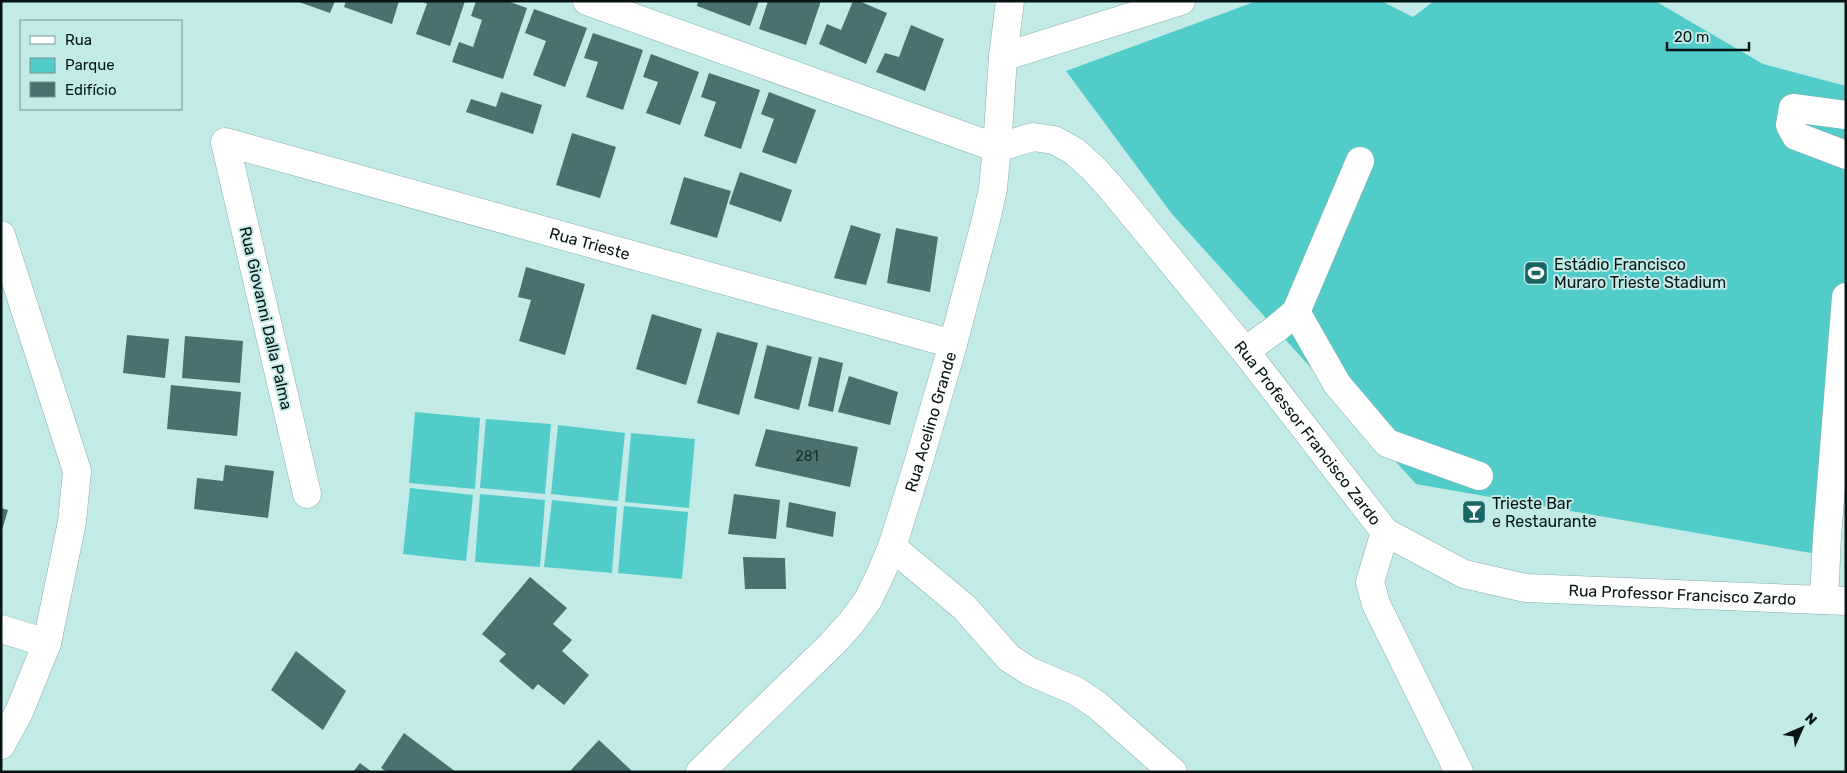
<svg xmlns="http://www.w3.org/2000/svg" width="1847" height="773" font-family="Rubik,sans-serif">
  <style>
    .green { fill: #51ccc8 }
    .building { fill: #4c706f }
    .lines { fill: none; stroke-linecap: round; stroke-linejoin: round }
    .minor-casing { stroke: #89b0ae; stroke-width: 29 }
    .minor { stroke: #fff; stroke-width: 28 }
    .labels { text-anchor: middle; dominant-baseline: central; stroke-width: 4; stroke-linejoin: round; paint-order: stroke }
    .number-label { font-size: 14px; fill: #182c2b }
    .street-label { font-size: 16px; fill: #061514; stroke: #c2eae7 }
    .poi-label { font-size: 16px; fill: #061514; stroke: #c2eae7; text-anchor: start }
  </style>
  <rect width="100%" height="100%" fill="#c2eae7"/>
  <!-- green -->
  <path class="green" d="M 1257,1 L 1381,1 L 1413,17 L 1434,1 L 1655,1 L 1763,64 L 1846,86 L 1846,333 L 1817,554 L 1416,484 L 1172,214 L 1066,71 Z
    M 415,412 L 480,418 L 475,489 L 409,483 Z
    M 486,419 L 551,424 L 545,494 L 480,488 Z
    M 558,425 L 625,433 L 618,501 L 551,494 Z
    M 631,433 L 695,439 L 689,508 L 625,502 Z
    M 410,488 L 473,495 L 466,561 L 403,554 Z
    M 480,494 L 545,500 L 540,567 L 475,562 Z
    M 552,500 L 617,507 L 612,573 L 544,567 Z
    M 624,506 L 688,512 L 682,579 L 618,573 Z"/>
  <!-- building -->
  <path class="building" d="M 296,1 L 335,1 L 330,13 Z
    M 346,1 L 399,1 L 392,24 L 344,7 Z
    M 421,1 L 465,1 L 450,46 L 416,34 L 427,4 Z
    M 476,1 L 507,1 L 527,8 L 503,79 L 452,62 L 459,42 L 473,47 L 482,20 L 471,16 Z
    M 698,1 L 759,1 L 750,26 L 697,6 Z
    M 768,1 L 821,1 L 806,45 L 759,29 Z
    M 853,1 L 859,1 L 887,13 L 866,64 L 819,44 L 827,24 L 841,30 Z
    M 534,9 L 587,28 L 565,87 L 533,75 L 546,41 L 525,33 Z
    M 911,25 L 944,39 L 925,91 L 876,72 L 885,53 L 899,57 Z
    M 593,33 L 643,50 L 623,110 L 586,97 L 598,62 L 584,58 Z
    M 651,54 L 699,72 L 680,125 L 646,113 L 658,82 L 643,77 Z
    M 709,73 L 760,90 L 741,149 L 704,136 L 716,102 L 701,97 Z
    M 501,92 L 542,105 L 533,134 L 466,112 L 471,99 L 496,107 Z
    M 769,92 L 816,110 L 796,164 L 762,152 L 774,119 L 761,114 Z
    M 572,133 L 616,147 L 600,198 L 556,185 Z
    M 740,172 L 792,190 L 781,222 L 729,204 Z
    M 684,177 L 731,191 L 717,238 L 670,224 Z
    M 851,225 L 881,234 L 866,285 L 834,278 Z
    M 896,228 L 938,237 L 930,292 L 887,283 Z
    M 526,267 L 585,284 L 565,355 L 519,341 L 531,300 L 518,297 Z
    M 652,314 L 702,329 L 686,385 L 636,369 Z
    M 717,332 L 758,343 L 739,415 L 697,403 Z
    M 127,335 L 169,339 L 165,378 L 123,373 Z
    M 185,336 L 243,341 L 240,383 L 182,378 Z
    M 767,345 L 812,357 L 799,410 L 754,398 Z
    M 819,357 L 843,363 L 833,412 L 808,406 Z
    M 849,376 L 898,392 L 890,425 L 838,412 Z
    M 171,385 L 241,392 L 237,436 L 167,429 Z
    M 766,429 L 858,447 L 850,487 L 755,466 Z
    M 225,465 L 274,471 L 268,518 L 194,509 L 197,478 L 223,481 Z
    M 734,494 L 780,500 L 776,539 L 728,534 Z
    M 789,502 L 836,512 L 833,537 L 786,527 Z
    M 1,508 L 8,510 L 2,530 L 1,530 Z
    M 743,557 L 785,558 L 786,589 L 745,589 Z
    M 530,577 L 567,608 L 553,624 L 572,640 L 562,651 L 589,675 L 564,705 L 538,684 L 533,690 L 499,661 L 506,654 L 482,634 Z
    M 296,651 L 346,691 L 323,730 L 271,690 Z
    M 404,733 L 456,772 L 387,772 L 381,768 Z
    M 599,740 L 633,772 L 573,772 L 571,770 Z
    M 360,763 L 372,772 L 353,772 Z"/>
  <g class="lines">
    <defs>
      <g id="minor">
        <path id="s1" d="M 587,1 L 997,148 L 1033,137 L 1054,140 L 1074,151 L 1093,168 L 1112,189 L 1245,351 L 1385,532 L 1464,574 L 1526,588 L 1846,601"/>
        <path d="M 1003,57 L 1181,1"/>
        <path d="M 1846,115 L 1793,108 L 1790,125 L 1796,136 L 1846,155"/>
        <path d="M 1,235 L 77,471 L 72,522 L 47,643 L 19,712 L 1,745"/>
        <path d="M 1296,312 L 1337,384 L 1387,443 L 1479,476"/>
        <path d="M 1245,351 L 1277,328 L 1296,312 L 1360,161"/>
        <path id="s2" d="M 307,494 L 225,142 L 953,344"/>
        <path d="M 1385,532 L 1370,582 L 1376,604 L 1459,772"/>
        <path d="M 892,547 L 964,607 L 1009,658 L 1029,671 L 1076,691 L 1097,705 L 1173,772"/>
        <path d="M 1824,600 L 1827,537 L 1846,297"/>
        <path d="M 1,629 L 47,643"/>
        <path id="s3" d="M 700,772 L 831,645 L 851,623 L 868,600 L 881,573 L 892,547 L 918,464 L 953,344 L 987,216 L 993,188 L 997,148 L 1003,57 L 1010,1"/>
      </g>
    </defs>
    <!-- minor casing -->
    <use href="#minor" class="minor-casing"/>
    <!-- minor -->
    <use href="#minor" class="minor"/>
  </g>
  <!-- icons -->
  <defs>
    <symbol id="stadium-square" viewBox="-11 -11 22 22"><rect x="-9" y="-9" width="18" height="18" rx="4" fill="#196765" stroke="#c2eae7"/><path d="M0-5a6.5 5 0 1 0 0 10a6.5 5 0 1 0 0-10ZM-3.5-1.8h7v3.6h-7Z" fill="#fff"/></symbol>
    <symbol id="bar-square" viewBox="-11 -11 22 22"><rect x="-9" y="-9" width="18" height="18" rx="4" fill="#196765" stroke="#c2eae7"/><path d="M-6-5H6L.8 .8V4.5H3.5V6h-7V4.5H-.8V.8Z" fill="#fff"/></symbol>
  </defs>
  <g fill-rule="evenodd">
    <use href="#stadium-square" x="1522" y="259" width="28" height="28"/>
    <use href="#bar-square" x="1460" y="498" width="28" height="28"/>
  </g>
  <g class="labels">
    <!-- number labels -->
    <g class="number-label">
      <text x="807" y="456">281</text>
    </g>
    <!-- street labels -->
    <g class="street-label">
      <text stroke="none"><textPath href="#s2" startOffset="740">Rua Trieste</textPath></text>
      <text transform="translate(266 318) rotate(77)">Rua Giovanni Dalla Palma</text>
      <text stroke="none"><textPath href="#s3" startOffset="430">Rua Acelino Grande</textPath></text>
      <text stroke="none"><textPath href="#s1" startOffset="884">Rua Professor Francisco Zardo</textPath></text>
      <text stroke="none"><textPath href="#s1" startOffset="1319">Rua Professor Francisco Zardo</textPath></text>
    </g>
    <!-- poi labels -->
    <g class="poi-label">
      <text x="1554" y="264">Estádio Francisco<tspan x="1554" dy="18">Muraro Trieste Stadium</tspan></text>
      <text x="1492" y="503">Trieste Bar<tspan x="1492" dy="18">e Restaurante</tspan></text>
    </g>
  </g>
  <!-- border -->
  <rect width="1847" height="773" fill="none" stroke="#061514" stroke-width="5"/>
  <!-- legend -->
  <rect x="20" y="20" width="162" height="90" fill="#c2eae7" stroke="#779593"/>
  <rect x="30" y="36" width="25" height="8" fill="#ffffff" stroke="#779593"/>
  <text x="65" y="45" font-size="15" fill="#061514">Rua</text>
  <rect x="30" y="58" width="25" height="15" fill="#51ccc8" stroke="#779593"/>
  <text x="65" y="70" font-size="15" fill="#061514">Parque</text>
  <rect x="30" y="82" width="25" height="15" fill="#4c706f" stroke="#779593"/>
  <text x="65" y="95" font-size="15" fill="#061514">Edifício</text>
  <!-- north arrow -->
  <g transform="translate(1802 728) rotate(45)" stroke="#c2eae7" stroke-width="4" paint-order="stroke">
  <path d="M0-4L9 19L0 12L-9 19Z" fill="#061514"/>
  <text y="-8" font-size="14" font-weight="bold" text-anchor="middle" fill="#061514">N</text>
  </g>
  <!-- scale -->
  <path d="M1667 42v8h82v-8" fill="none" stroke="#061514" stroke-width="2.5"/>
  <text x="1674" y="42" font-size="15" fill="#061514" stroke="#c2eae7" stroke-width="4" paint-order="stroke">20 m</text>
</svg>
